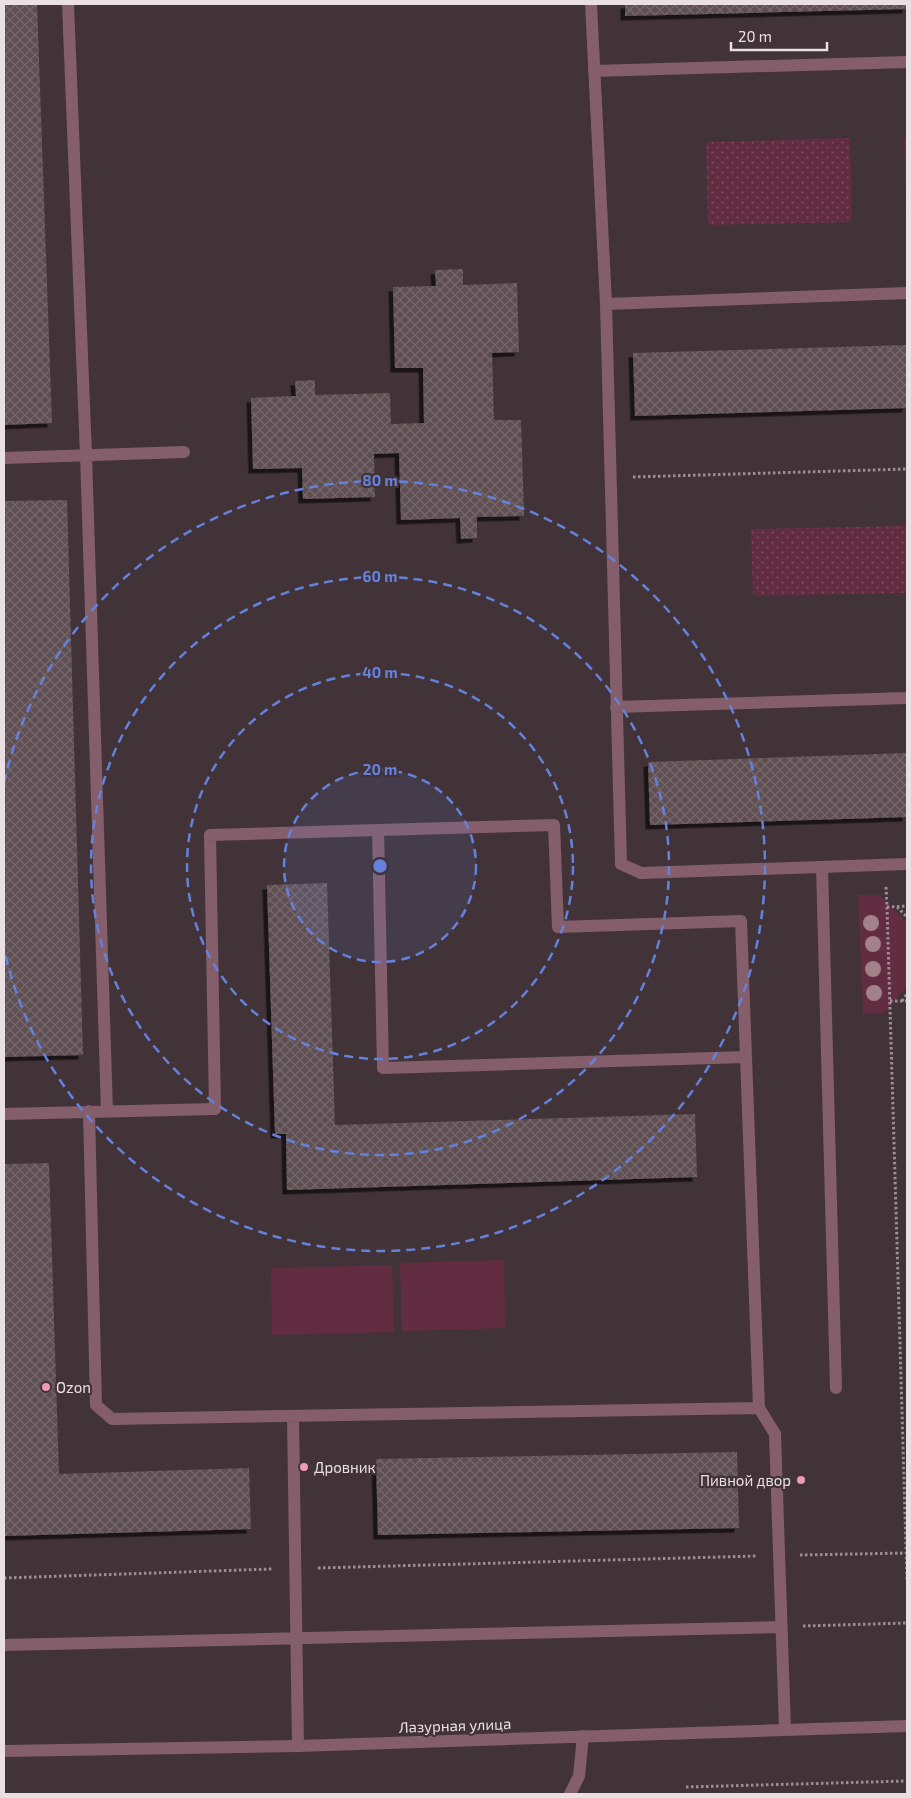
<svg xmlns="http://www.w3.org/2000/svg" width="911" height="1798" font-family="'Exo 2',sans-serif">
  <style>
    .grass { fill: #632d41 }
    .park { fill: url(#park-dots) }
    .building { fill: url(#building-cross-hatch); filter: url(#shadow) }
    .lines { fill: none; stroke-linecap: round; stroke-linejoin: round }
    .path { stroke: #9b8f93; stroke-width: 3; stroke-dasharray: 2.5 2.5; stroke-linecap: butt }
    .lane { stroke: #855e6b; stroke-width: 12 }
    .street { stroke: #855e6b; stroke-width: 12 }
    .tree { fill: #a3818b }
    .ring { fill: none; stroke: #6581dc; stroke-width: 2.5; stroke-dasharray: 9 6 }
    .poi-dot { fill: #f09ab7; stroke: #413337; stroke-width: 2 }
    .labels { text-anchor: middle; dominant-baseline: central; stroke-width: 4.5; stroke-linejoin: round; paint-order: stroke }
    .poi-label { font-size: 15px; fill: #eae0e3; stroke: #413337; text-anchor: start }
    .street-label { font-size: 15px; fill: #eae0e3; stroke: #413337 }
    .centre { fill: #6581dc; stroke: #413337; stroke-width: 2.5 }
    .ring-label { font-size: 15px; text-anchor: middle; font-weight: bold; fill: #6581dc; stroke: #413337; stroke-width: 4.5; stroke-linejoin: round; paint-order: stroke }
  </style>
  <defs>
    <pattern id="park-dots" width="8" height="8" patternUnits="userSpaceOnUse" patternTransform="scale(1.25)"><rect width="8" height="8" fill="#632d41"/><path d="M2 2h.1M6 6h.1" fill="none" stroke="#7a4b5c" stroke-width="1.8" stroke-linecap="round"/></pattern>
    <pattern id="building-cross-hatch" width="8" height="8" patternUnits="userSpaceOnUse" patternTransform="scale(1.25)"><rect width="8" height="8" fill="#5e4f53"/><path d="M0 0l8 8M0 8l8-8" fill="none" stroke="#75686c"/></pattern>
    <filter id="shadow"><feDropShadow dx="-4.5" dy="4.5" stdDeviation="0" flood-color="#0009"/></filter>
  </defs>
  <rect width="100%" height="100%" fill="#413337"/>
  <!-- grass -->
  <path class="grass" d="M 907,138 L 907,210 L 906,210 L 904,139 Z
    M 880,895 L 907,923 L 907,986 L 884,1013 L 863,1014 L 858,895 Z
    M 504,1260 L 505,1328 L 402,1331 L 400,1263 Z
    M 392,1265 L 394,1332 L 272,1335 L 271,1268 Z"/>
  <!-- park -->
  <path class="park" d="M 850,138 L 852,222 L 708,225 L 706,142 Z
    M 907,526 L 907,593 L 753,596 L 751,529 Z"/>
  <!-- building -->
  <path class="building" d="M 4,4 L 37,4 L 52,423 L 4,425 Z
    M 625,4 L 907,4 L 907,9 L 625,16 Z
    M 463,269 L 463,285 L 517,283 L 519,352 L 492,353 L 494,420 L 521,420 L 524,516 L 477,517 L 477,538 L 461,539 L 460,518 L 401,520 L 399,453 L 374,454 L 375,497 L 303,499 L 302,468 L 253,469 L 251,398 L 296,396 L 295,381 L 315,380 L 315,395 L 390,393 L 391,424 L 424,423 L 423,368 L 395,368 L 393,287 L 436,286 L 435,270 Z
    M 907,345 L 907,408 L 635,416 L 633,353 Z
    M 67,500 L 83,1055 L 4,1057 L 4,501 Z
    M 907,753 L 907,817 L 650,825 L 648,762 Z
    M 327,883 L 335,1125 L 695,1114 L 697,1177 L 287,1190 L 286,1134 L 275,1134 L 267,885 Z
    M 49,1163 L 59,1474 L 249,1468 L 251,1529 L 4,1536 L 4,1164 Z
    M 737,1452 L 739,1528 L 378,1535 L 376,1459 Z"/>
  <g class="lines">
    <!-- path -->
    <path class="path" d="M 633,477 L 907,469
      M 886,887 L 887,907 L 907,906
      M 887,907 L 907,1580
      M 897,907 L 907,917
      M 890,1001 L 907,1001
      M 902,1001 L 907,994
      M 800,1555 L 907,1553
      M 318,1568 L 757,1556
      M 4,1578 L 272,1569
      M 803,1626 L 907,1623
      M 686,1787 L 907,1781"/>
    <!-- lane -->
    <path class="lane" d="M 68,4 L 86,455 L 107,1111
      M 591,4 L 606,304 L 621,864 L 641,873 L 907,864
      M 594,71 L 907,62
      M 606,304 L 907,293
      M 4,458 L 184,452
      M 616,707 L 907,698
      M 378,830 L 554,825 L 558,927 L 741,921 L 746,1057
      M 822,867 L 836,1388
      M 89,1111 L 96,1405 L 112,1419 L 759,1408
      M 4,1114 L 215,1109 L 210,835 L 378,830 L 383,1068 L 746,1057 L 759,1408 L 775,1434 L 785,1729
      M 293,1417 L 298,1746
      M 4,1645 L 781,1627
      M 570,1794 L 579,1776 L 583,1736"/>
    <!-- street -->
    <path class="street" d="M 4,1751 L 298,1746 L 907,1726"/>
  </g>
  <!-- trees -->
  <g class="tree">
    <circle cx="871" cy="923" r="8"/>
    <circle cx="873" cy="944" r="8"/>
    <circle cx="873" cy="969" r="8"/>
    <circle cx="874" cy="993" r="8"/>
  </g>
  <!-- distance rings -->
  <circle cx="380" cy="866" r="96" fill="#6581dc" fill-opacity=".12"/>
  <g class="ring">
    <circle cx="380" cy="866" r="96"/>
    <circle cx="380" cy="866" r="193"/>
    <circle cx="380" cy="866" r="289"/>
    <path d="M4 783A385 385 0 1 1 4 949"/>
  </g>
  <!-- markers -->
  <g class="poi-dot">
    <circle cx="46" cy="1387" r="5"/>
    <circle cx="304" cy="1467" r="5"/>
    <circle cx="801" cy="1480" r="5"/>
  </g>
  <g class="labels">
    <!-- poi labels -->
    <g class="poi-label">
      <text x="56" y="1387">Ozon</text>
      <text x="314" y="1467">Дровник</text>
      <text x="791" y="1480" text-anchor="end">Пивной двор</text>
    </g>
    <!-- street labels -->
    <g class="street-label">
      <text transform="translate(455 1725) rotate(-2)">Лазурная улица</text>
    </g>
  </g>
  <circle cx="380" cy="866" r="8" class="centre"/>
  <g class="ring-label">
    <text x="380" y="486">80 m</text>
    <text x="380" y="582">60 m</text>
    <text x="380" y="678">40 m</text>
    <text x="380" y="775">20 m</text>
  </g>
  <!-- border -->
  <rect width="911" height="1798" fill="none" stroke="#eae0e3" stroke-width="10"/>
  <!-- scale -->
  <path d="M731 42v8h96v-8" fill="none" stroke="#eae0e3" stroke-width="2.5"/>
  <text x="738" y="42" font-size="15" fill="#eae0e3" stroke="#413337" stroke-width="4" paint-order="stroke">20 m</text>
</svg>
